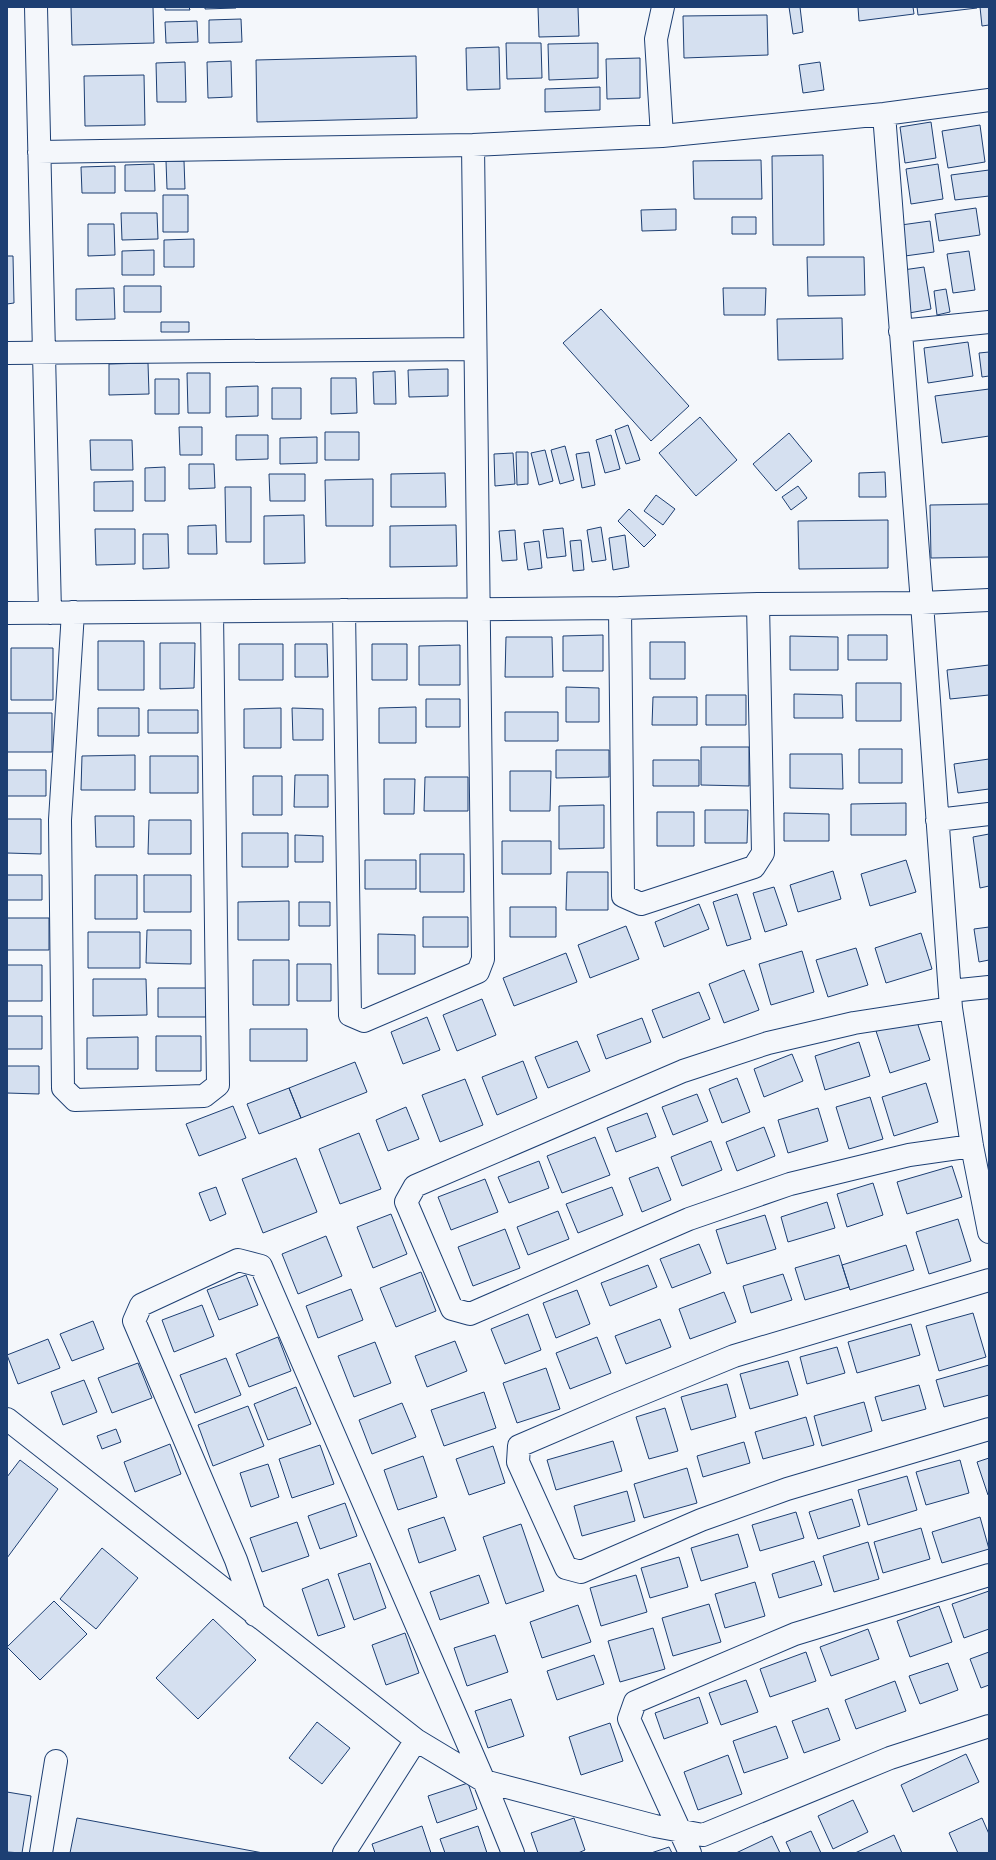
<svg xmlns="http://www.w3.org/2000/svg" width="996" height="1860" font-family="Merriweather,serif">
  <style>
    .building { fill: #d5e0f0; stroke: #1d3f73 }
    .lines { fill: none; stroke-linecap: round; stroke-linejoin: round }
    .minor-casing { stroke: #1d3f73; stroke-width: 24 }
    .minor { stroke: #f4f7fb; stroke-width: 22 }
  </style>
  <rect width="100%" height="100%" fill="#f4f7fb"/>
  <!-- building -->
  <path class="building" d="M 71,7 L 153,7 L 154,43 L 72,45 Z
    M 165,7 L 189,7 L 190,10 L 165,10 Z
    M 205,7 L 236,7 L 236,8 L 205,9 Z
    M 538,7 L 578,7 L 579,36 L 539,37 Z
    M 789,7 L 800,7 L 803,32 L 793,34 Z
    M 858,7 L 913,7 L 914,14 L 859,21 Z
    M 917,7 L 977,7 L 977,8 L 918,15 Z
    M 980,7 L 989,7 L 989,25 L 982,26 Z
    M 767,15 L 768,55 L 684,58 L 683,16 Z
    M 241,19 L 242,42 L 209,43 L 209,20 Z
    M 197,21 L 198,42 L 166,43 L 165,22 Z
    M 506,43 L 541,43 L 542,78 L 507,79 Z
    M 598,43 L 598,78 L 549,80 L 548,44 Z
    M 499,47 L 500,89 L 467,90 L 466,48 Z
    M 416,56 L 417,118 L 257,122 L 256,60 Z
    M 640,58 L 640,98 L 607,99 L 606,59 Z
    M 231,61 L 232,97 L 208,98 L 207,62 Z
    M 185,62 L 186,102 L 157,102 L 156,63 Z
    M 820,62 L 824,90 L 803,93 L 799,65 Z
    M 144,75 L 145,125 L 85,126 L 84,76 Z
    M 600,87 L 600,110 L 545,112 L 545,89 Z
    M 931,122 L 936,158 L 905,163 L 900,127 Z
    M 980,125 L 985,162 L 948,168 L 942,131 Z
    M 823,155 L 824,245 L 773,245 L 772,156 Z
    M 761,160 L 762,199 L 694,199 L 693,161 Z
    M 166,161 L 184,161 L 185,189 L 167,189 Z
    M 154,164 L 155,191 L 125,191 L 125,165 Z
    M 938,164 L 943,199 L 911,204 L 906,169 Z
    M 115,166 L 115,193 L 82,193 L 81,167 Z
    M 989,170 L 989,196 L 955,200 L 951,175 Z
    M 163,195 L 188,195 L 188,232 L 163,232 Z
    M 976,208 L 980,235 L 939,241 L 935,214 Z
    M 676,209 L 676,230 L 642,231 L 641,210 Z
    M 121,213 L 157,213 L 158,239 L 122,240 Z
    M 732,217 L 756,217 L 756,234 L 732,234 Z
    M 930,221 L 934,252 L 905,256 L 901,225 Z
    M 88,224 L 114,224 L 115,255 L 88,256 Z
    M 194,239 L 194,267 L 164,267 L 164,240 Z
    M 154,250 L 154,275 L 122,275 L 122,251 Z
    M 969,251 L 975,290 L 953,293 L 947,254 Z
    M 7,256 L 13,256 L 14,303 L 7,304 Z
    M 807,257 L 864,257 L 865,295 L 808,296 Z
    M 924,267 L 931,309 L 909,313 L 903,270 Z
    M 124,286 L 161,286 L 161,312 L 124,312 Z
    M 114,288 L 115,319 L 76,320 L 76,289 Z
    M 723,288 L 766,288 L 765,315 L 724,315 Z
    M 946,289 L 950,312 L 937,315 L 934,291 Z
    M 601,309 L 689,406 L 651,441 L 563,343 Z
    M 842,318 L 843,359 L 778,360 L 777,319 Z
    M 161,322 L 189,322 L 189,332 L 161,332 Z
    M 968,342 L 973,376 L 928,383 L 924,348 Z
    M 989,352 L 989,376 L 982,377 L 979,353 Z
    M 148,363 L 149,394 L 109,395 L 109,364 Z
    M 448,369 L 448,396 L 409,397 L 408,370 Z
    M 395,371 L 396,404 L 374,404 L 373,372 Z
    M 187,373 L 210,373 L 210,413 L 188,413 Z
    M 331,378 L 356,378 L 357,413 L 331,414 Z
    M 155,379 L 179,379 L 179,414 L 155,414 Z
    M 258,386 L 258,416 L 226,417 L 226,387 Z
    M 272,388 L 301,388 L 301,419 L 272,419 Z
    M 989,389 L 989,436 L 942,443 L 935,396 Z
    M 700,417 L 737,460 L 696,496 L 659,453 Z
    M 628,425 L 640,460 L 626,464 L 615,430 Z
    M 179,427 L 202,427 L 202,455 L 180,455 Z
    M 325,432 L 359,432 L 359,460 L 325,460 Z
    M 789,433 L 812,461 L 776,491 L 753,464 Z
    M 236,435 L 268,435 L 268,459 L 236,460 Z
    M 611,435 L 620,469 L 605,473 L 596,440 Z
    M 317,437 L 317,463 L 280,464 L 280,438 Z
    M 90,440 L 132,440 L 133,470 L 91,470 Z
    M 565,446 L 574,480 L 560,484 L 551,450 Z
    M 545,450 L 553,481 L 539,485 L 531,453 Z
    M 516,452 L 528,452 L 528,484 L 517,485 Z
    M 589,452 L 595,485 L 582,488 L 576,454 Z
    M 513,453 L 515,484 L 495,486 L 494,454 Z
    M 189,464 L 214,464 L 215,488 L 189,489 Z
    M 165,467 L 165,501 L 145,501 L 145,468 Z
    M 885,472 L 886,497 L 859,497 L 859,473 Z
    M 445,473 L 446,507 L 391,507 L 391,474 Z
    M 269,474 L 305,474 L 305,501 L 270,501 Z
    M 373,479 L 373,526 L 326,526 L 325,480 Z
    M 133,481 L 133,511 L 94,511 L 94,482 Z
    M 798,486 L 807,498 L 791,510 L 782,497 Z
    M 225,487 L 251,487 L 251,542 L 226,542 Z
    M 656,495 L 675,509 L 663,525 L 644,511 Z
    M 989,504 L 989,557 L 931,558 L 930,505 Z
    M 629,509 L 656,535 L 644,547 L 618,521 Z
    M 304,515 L 305,563 L 264,564 L 264,516 Z
    M 888,520 L 888,568 L 799,569 L 798,521 Z
    M 216,525 L 217,554 L 188,554 L 188,526 Z
    M 456,525 L 457,566 L 390,567 L 390,526 Z
    M 601,527 L 606,560 L 592,562 L 587,530 Z
    M 563,528 L 566,556 L 547,558 L 543,530 Z
    M 95,529 L 135,529 L 135,564 L 96,565 Z
    M 515,530 L 517,560 L 502,561 L 499,531 Z
    M 143,534 L 168,534 L 169,568 L 143,569 Z
    M 625,535 L 629,567 L 613,570 L 609,538 Z
    M 581,540 L 584,570 L 573,571 L 570,541 Z
    M 539,541 L 542,568 L 528,570 L 524,543 Z
    M 603,635 L 603,671 L 563,671 L 563,636 Z
    M 848,635 L 887,635 L 887,660 L 848,660 Z
    M 790,636 L 838,637 L 838,670 L 790,670 Z
    M 506,637 L 552,637 L 553,677 L 505,677 Z
    M 98,641 L 144,641 L 144,690 L 98,690 Z
    M 650,642 L 685,642 L 685,679 L 650,679 Z
    M 160,643 L 195,643 L 194,688 L 160,689 Z
    M 239,644 L 283,644 L 283,680 L 239,680 Z
    M 295,644 L 327,644 L 328,677 L 295,677 Z
    M 372,644 L 407,644 L 407,680 L 372,680 Z
    M 460,645 L 460,685 L 419,685 L 419,646 Z
    M 11,648 L 53,648 L 53,700 L 11,700 Z
    M 989,665 L 989,695 L 950,699 L 947,670 Z
    M 856,683 L 901,683 L 901,721 L 856,721 Z
    M 566,687 L 599,688 L 599,722 L 566,722 Z
    M 794,694 L 842,695 L 843,718 L 794,718 Z
    M 706,695 L 746,695 L 746,725 L 706,725 Z
    M 653,697 L 697,697 L 697,725 L 652,725 Z
    M 426,699 L 460,699 L 460,727 L 426,727 Z
    M 416,707 L 416,743 L 379,743 L 379,708 Z
    M 98,708 L 139,708 L 139,736 L 98,736 Z
    M 281,708 L 281,748 L 244,748 L 244,709 Z
    M 292,708 L 323,709 L 323,740 L 293,740 Z
    M 148,710 L 198,710 L 198,733 L 148,733 Z
    M 505,712 L 558,712 L 558,741 L 505,741 Z
    M 7,713 L 52,713 L 52,752 L 7,752 Z
    M 701,747 L 749,747 L 749,786 L 701,785 Z
    M 859,749 L 902,749 L 902,783 L 859,783 Z
    M 556,750 L 609,750 L 609,777 L 556,778 Z
    M 790,754 L 842,754 L 843,789 L 790,788 Z
    M 135,755 L 135,790 L 81,790 L 82,756 Z
    M 150,756 L 198,756 L 198,793 L 150,793 Z
    M 989,759 L 989,789 L 958,793 L 954,764 Z
    M 653,760 L 699,760 L 699,786 L 653,786 Z
    M 7,770 L 46,770 L 46,796 L 7,796 Z
    M 510,771 L 551,771 L 550,811 L 510,811 Z
    M 295,775 L 328,775 L 328,807 L 294,807 Z
    M 253,776 L 282,776 L 282,815 L 253,815 Z
    M 425,777 L 468,777 L 468,811 L 424,811 Z
    M 384,779 L 415,779 L 414,814 L 384,814 Z
    M 906,803 L 906,835 L 851,835 L 851,804 Z
    M 604,805 L 604,848 L 559,849 L 559,806 Z
    M 705,810 L 748,810 L 747,843 L 705,843 Z
    M 657,812 L 694,812 L 694,846 L 657,846 Z
    M 784,813 L 829,814 L 829,841 L 784,841 Z
    M 95,816 L 134,816 L 134,847 L 96,847 Z
    M 7,819 L 41,819 L 41,854 L 7,853 Z
    M 149,820 L 191,820 L 191,854 L 148,854 Z
    M 242,833 L 288,833 L 288,867 L 242,867 Z
    M 989,834 L 989,886 L 980,888 L 973,837 Z
    M 295,835 L 323,836 L 323,862 L 295,862 Z
    M 502,841 L 551,841 L 551,874 L 502,874 Z
    M 420,854 L 464,854 L 464,892 L 420,892 Z
    M 365,860 L 416,860 L 416,889 L 365,889 Z
    M 906,860 L 916,892 L 870,906 L 861,874 Z
    M 833,871 L 841,899 L 798,912 L 790,885 Z
    M 567,872 L 608,872 L 608,910 L 566,910 Z
    M 7,875 L 42,875 L 42,900 L 7,900 Z
    M 95,875 L 137,875 L 137,919 L 95,919 Z
    M 144,875 L 191,875 L 191,912 L 144,912 Z
    M 774,887 L 787,925 L 765,932 L 753,893 Z
    M 737,894 L 751,939 L 727,946 L 713,902 Z
    M 289,901 L 289,940 L 238,940 L 238,902 Z
    M 299,902 L 330,902 L 330,926 L 299,926 Z
    M 699,904 L 709,929 L 664,947 L 655,922 Z
    M 510,907 L 556,907 L 556,937 L 510,937 Z
    M 423,917 L 468,917 L 468,947 L 423,947 Z
    M 7,918 L 49,918 L 49,950 L 7,950 Z
    M 626,926 L 639,959 L 590,978 L 578,945 Z
    M 989,927 L 989,960 L 979,962 L 974,929 Z
    M 147,930 L 191,930 L 191,964 L 146,963 Z
    M 88,932 L 140,932 L 140,968 L 88,968 Z
    M 921,933 L 932,969 L 886,983 L 875,948 Z
    M 378,934 L 415,935 L 415,974 L 378,974 Z
    M 856,948 L 868,985 L 828,997 L 816,960 Z
    M 802,951 L 814,992 L 771,1005 L 759,964 Z
    M 566,953 L 577,982 L 514,1006 L 503,978 Z
    M 253,960 L 289,960 L 289,1005 L 253,1005 Z
    M 297,964 L 331,964 L 331,1001 L 297,1001 Z
    M 7,965 L 42,965 L 42,1001 L 7,1001 Z
    M 744,970 L 759,1010 L 724,1023 L 709,984 Z
    M 93,979 L 146,979 L 147,1015 L 93,1016 Z
    M 158,988 L 206,988 L 206,1017 L 158,1017 Z
    M 699,992 L 710,1019 L 663,1038 L 652,1010 Z
    M 482,999 L 496,1035 L 457,1051 L 443,1015 Z
    M 7,1016 L 42,1016 L 42,1049 L 7,1049 Z
    M 427,1017 L 440,1050 L 403,1064 L 391,1032 Z
    M 642,1018 L 651,1042 L 606,1059 L 597,1035 Z
    M 916,1019 L 930,1060 L 890,1073 L 876,1031 Z
    M 250,1029 L 307,1029 L 307,1061 L 250,1061 Z
    M 156,1036 L 201,1036 L 201,1071 L 156,1071 Z
    M 138,1037 L 138,1069 L 87,1069 L 87,1038 Z
    M 577,1041 L 590,1071 L 548,1088 L 535,1057 Z
    M 859,1042 L 870,1076 L 825,1090 L 815,1056 Z
    M 792,1054 L 803,1081 L 764,1097 L 754,1069 Z
    M 523,1061 L 537,1098 L 497,1115 L 482,1077 Z
    M 355,1062 L 367,1092 L 301,1118 L 289,1088 Z
    M 7,1066 L 39,1066 L 39,1094 L 7,1093 Z
    M 737,1078 L 750,1112 L 722,1123 L 709,1089 Z
    M 465,1079 L 483,1125 L 440,1142 L 422,1095 Z
    M 926,1083 L 938,1122 L 894,1136 L 882,1097 Z
    M 289,1088 L 301,1118 L 259,1134 L 247,1104 Z
    M 697,1094 L 708,1121 L 673,1135 L 662,1107 Z
    M 870,1097 L 883,1139 L 849,1149 L 836,1107 Z
    M 233,1106 L 246,1138 L 199,1156 L 186,1124 Z
    M 406,1107 L 419,1139 L 388,1151 L 376,1120 Z
    M 818,1108 L 828,1141 L 788,1153 L 778,1120 Z
    M 647,1113 L 656,1137 L 616,1152 L 607,1128 Z
    M 764,1127 L 775,1156 L 737,1171 L 726,1142 Z
    M 359,1133 L 381,1189 L 340,1204 L 319,1149 Z
    M 595,1137 L 610,1175 L 562,1193 L 547,1156 Z
    M 711,1141 L 722,1170 L 682,1186 L 671,1157 Z
    M 296,1158 L 317,1212 L 263,1233 L 242,1179 Z
    M 539,1161 L 549,1188 L 509,1203 L 498,1177 Z
    M 952,1166 L 962,1197 L 907,1214 L 897,1182 Z
    M 658,1167 L 671,1200 L 642,1212 L 629,1178 Z
    M 485,1179 L 498,1212 L 451,1230 L 438,1197 Z
    M 873,1183 L 883,1215 L 847,1227 L 837,1194 Z
    M 216,1187 L 226,1214 L 210,1221 L 199,1193 Z
    M 612,1187 L 623,1215 L 578,1233 L 566,1204 Z
    M 827,1202 L 835,1228 L 788,1242 L 781,1217 Z
    M 558,1211 L 569,1239 L 528,1255 L 517,1227 Z
    M 391,1214 L 407,1254 L 373,1268 L 357,1227 Z
    M 765,1215 L 776,1249 L 727,1264 L 716,1230 Z
    M 958,1219 L 971,1261 L 929,1274 L 916,1232 Z
    M 505,1229 L 520,1268 L 473,1286 L 458,1247 Z
    M 326,1236 L 342,1276 L 298,1294 L 282,1254 Z
    M 699,1244 L 711,1273 L 672,1288 L 660,1259 Z
    M 906,1245 L 914,1270 L 850,1290 L 842,1265 Z
    M 839,1255 L 849,1287 L 805,1300 L 795,1268 Z
    M 648,1265 L 657,1287 L 610,1306 L 601,1283 Z
    M 421,1272 L 436,1311 L 396,1327 L 380,1288 Z
    M 783,1274 L 792,1300 L 751,1313 L 743,1286 Z
    M 246,1275 L 258,1305 L 219,1320 L 207,1290 Z
    M 351,1289 L 363,1320 L 318,1338 L 306,1306 Z
    M 577,1290 L 590,1324 L 556,1338 L 543,1303 Z
    M 724,1292 L 736,1322 L 690,1339 L 679,1309 Z
    M 202,1305 L 214,1336 L 174,1352 L 162,1320 Z
    M 973,1313 L 986,1357 L 939,1371 L 926,1326 Z
    M 528,1314 L 541,1350 L 505,1364 L 491,1329 Z
    M 660,1319 L 671,1347 L 626,1364 L 615,1336 Z
    M 93,1321 L 104,1349 L 72,1361 L 60,1334 Z
    M 911,1324 L 920,1355 L 857,1373 L 848,1342 Z
    M 278,1337 L 291,1371 L 249,1387 L 236,1354 Z
    M 597,1337 L 611,1373 L 570,1389 L 556,1353 Z
    M 48,1339 L 60,1368 L 18,1384 L 7,1355 Z
    M 455,1341 L 467,1371 L 427,1387 L 415,1356 Z
    M 375,1342 L 391,1383 L 354,1397 L 338,1356 Z
    M 837,1347 L 845,1373 L 807,1384 L 800,1357 Z
    M 226,1358 L 241,1395 L 195,1413 L 180,1375 Z
    M 788,1361 L 798,1395 L 750,1409 L 740,1374 Z
    M 138,1363 L 152,1398 L 112,1413 L 98,1378 Z
    M 989,1365 L 989,1395 L 944,1407 L 936,1380 Z
    M 546,1368 L 560,1409 L 517,1423 L 503,1383 Z
    M 84,1380 L 97,1412 L 63,1425 L 51,1392 Z
    M 727,1384 L 736,1417 L 691,1430 L 681,1397 Z
    M 919,1385 L 926,1409 L 882,1421 L 875,1397 Z
    M 296,1387 L 311,1424 L 268,1440 L 254,1404 Z
    M 484,1392 L 496,1428 L 444,1446 L 431,1410 Z
    M 864,1402 L 872,1431 L 822,1446 L 814,1416 Z
    M 402,1403 L 416,1437 L 372,1454 L 359,1420 Z
    M 248,1406 L 264,1446 L 213,1466 L 198,1425 Z
    M 665,1408 L 678,1451 L 649,1459 L 636,1417 Z
    M 806,1417 L 814,1445 L 763,1459 L 755,1432 Z
    M 116,1429 L 121,1442 L 102,1449 L 97,1436 Z
    M 613,1441 L 622,1471 L 556,1490 L 547,1460 Z
    M 744,1442 L 750,1463 L 703,1477 L 697,1456 Z
    M 170,1444 L 181,1474 L 135,1492 L 124,1462 Z
    M 320,1445 L 334,1484 L 292,1498 L 279,1459 Z
    M 493,1446 L 505,1483 L 469,1495 L 456,1459 Z
    M 423,1456 L 437,1497 L 398,1510 L 384,1470 Z
    M 989,1458 L 989,1495 L 988,1495 L 977,1462 Z
    M 20,1460 L 58,1489 L 7,1558 L 7,1477 Z
    M 960,1460 L 969,1493 L 926,1505 L 916,1472 Z
    M 268,1464 L 279,1497 L 251,1507 L 240,1473 Z
    M 687,1468 L 697,1503 L 644,1518 L 634,1484 Z
    M 907,1476 L 917,1510 L 868,1525 L 858,1490 Z
    M 627,1491 L 635,1521 L 582,1536 L 574,1506 Z
    M 852,1499 L 860,1526 L 818,1539 L 809,1512 Z
    M 345,1503 L 357,1536 L 320,1549 L 308,1516 Z
    M 796,1512 L 804,1538 L 760,1551 L 752,1525 Z
    M 444,1517 L 456,1550 L 419,1563 L 408,1529 Z
    M 980,1517 L 989,1549 L 942,1563 L 932,1532 Z
    M 297,1522 L 309,1556 L 262,1572 L 250,1538 Z
    M 521,1524 L 544,1591 L 506,1604 L 483,1537 Z
    M 921,1528 L 930,1559 L 883,1573 L 874,1542 Z
    M 738,1534 L 748,1567 L 701,1581 L 691,1548 Z
    M 868,1542 L 879,1579 L 834,1592 L 823,1556 Z
    M 102,1548 L 138,1578 L 96,1629 L 60,1599 Z
    M 679,1557 L 688,1587 L 650,1598 L 641,1568 Z
    M 814,1561 L 822,1585 L 779,1598 L 772,1574 Z
    M 370,1563 L 386,1608 L 354,1620 L 338,1574 Z
    M 479,1575 L 489,1603 L 440,1620 L 430,1592 Z
    M 636,1575 L 647,1612 L 601,1626 L 590,1588 Z
    M 328,1579 L 345,1627 L 318,1636 L 302,1589 Z
    M 755,1582 L 765,1616 L 725,1628 L 715,1594 Z
    M 989,1591 L 989,1629 L 964,1638 L 952,1604 Z
    M 54,1601 L 87,1634 L 40,1680 L 7,1647 Z
    M 709,1604 L 721,1642 L 673,1656 L 662,1618 Z
    M 578,1605 L 591,1642 L 542,1658 L 530,1622 Z
    M 939,1606 L 952,1642 L 910,1657 L 897,1621 Z
    M 213,1619 L 256,1660 L 198,1719 L 156,1678 Z
    M 653,1628 L 665,1669 L 620,1682 L 608,1641 Z
    M 868,1629 L 879,1659 L 831,1676 L 820,1647 Z
    M 405,1633 L 419,1673 L 386,1685 L 372,1645 Z
    M 495,1635 L 508,1672 L 467,1686 L 454,1648 Z
    M 806,1652 L 816,1681 L 770,1697 L 760,1669 Z
    M 989,1652 L 989,1685 L 981,1688 L 970,1659 Z
    M 594,1655 L 604,1684 L 557,1700 L 547,1671 Z
    M 948,1663 L 958,1690 L 920,1704 L 909,1676 Z
    M 746,1680 L 758,1712 L 721,1725 L 709,1693 Z
    M 895,1681 L 906,1711 L 856,1729 L 845,1700 Z
    M 699,1697 L 708,1723 L 664,1739 L 655,1713 Z
    M 511,1699 L 524,1736 L 488,1748 L 475,1711 Z
    M 828,1708 L 840,1740 L 804,1753 L 792,1721 Z
    M 317,1722 L 350,1748 L 322,1784 L 289,1758 Z
    M 610,1723 L 623,1761 L 581,1775 L 569,1737 Z
    M 776,1726 L 788,1758 L 744,1773 L 733,1741 Z
    M 966,1754 L 979,1782 L 913,1812 L 901,1785 Z
    M 728,1755 L 742,1794 L 698,1810 L 684,1772 Z
    M 468,1783 L 477,1809 L 437,1823 L 428,1796 Z
    M 7,1792 L 31,1796 L 22,1853 L 7,1852 Z
    M 853,1800 L 868,1832 L 833,1849 L 818,1816 Z
    M 77,1818 L 263,1853 L 70,1853 Z
    M 574,1818 L 585,1850 L 578,1853 L 538,1853 L 531,1833 Z
    M 982,1818 L 989,1834 L 989,1853 L 958,1853 L 949,1833 Z
    M 422,1826 L 431,1853 L 375,1853 L 372,1844 Z
    M 478,1826 L 487,1853 L 445,1853 L 440,1839 Z
    M 811,1831 L 821,1853 L 791,1853 L 786,1842 Z
    M 894,1835 L 902,1853 L 855,1853 Z
    M 772,1836 L 780,1853 L 736,1853 Z
    M 669,1847 L 672,1853 L 651,1853 Z"/>
  <g class="lines">
    <defs>
      <path id="minor" d="M 36,7 L 50,613
        M 884,114 L 922,603 L 951,1008 L 972,1146 L 989,1232
        M 662,136 L 656,39 L 663,7
        M 39,152 L 473,145 L 662,136 L 884,114 L 989,100
        M 900,331 L 989,322
        M 7,353 L 475,349
        M 620,608 L 623,896 L 641,904 L 754,867 L 763,853 L 758,604
        M 344,610 L 350,1015 L 364,1021 L 478,972 L 483,959 L 473,145
        M 73,612 L 60,820 L 63,1088 L 75,1100 L 204,1096 L 218,1085 L 212,612
        M 7,613 L 620,608 L 758,604 L 922,603 L 989,600
        M 937,820 L 989,814
        M 950,991 L 989,987
        M 951,1008 L 854,1023 L 768,1043 L 683,1071 L 415,1186 L 406,1202 L 452,1309 L 470,1314 L 689,1219 L 790,1184 L 909,1155 L 972,1146
        M 989,1280 L 734,1356 L 617,1404 L 519,1446 L 518,1462 L 566,1568 L 581,1572 L 701,1520 L 787,1489 L 989,1429
        M 7,1419 L 416,1740 L 484,1781 L 655,1826 L 703,1835 L 890,1758 L 989,1726
        M 255,1615 L 236,1560 L 134,1321 L 141,1305 L 238,1260 L 261,1266 L 484,1781 L 513,1853
        M 41,1853 L 56,1761
        M 344,1853 L 416,1740
        M 690,1853 L 629,1719 L 635,1702 L 795,1634 L 989,1575"/>
    </defs>
    <!-- minor casing -->
    <use href="#minor" class="minor-casing"/>
    <!-- minor -->
    <use href="#minor" class="minor"/>
  </g>
  <!-- border -->
  <rect width="996" height="1860" fill="none" stroke="#1d3f73" stroke-width="16"/>
</svg>
